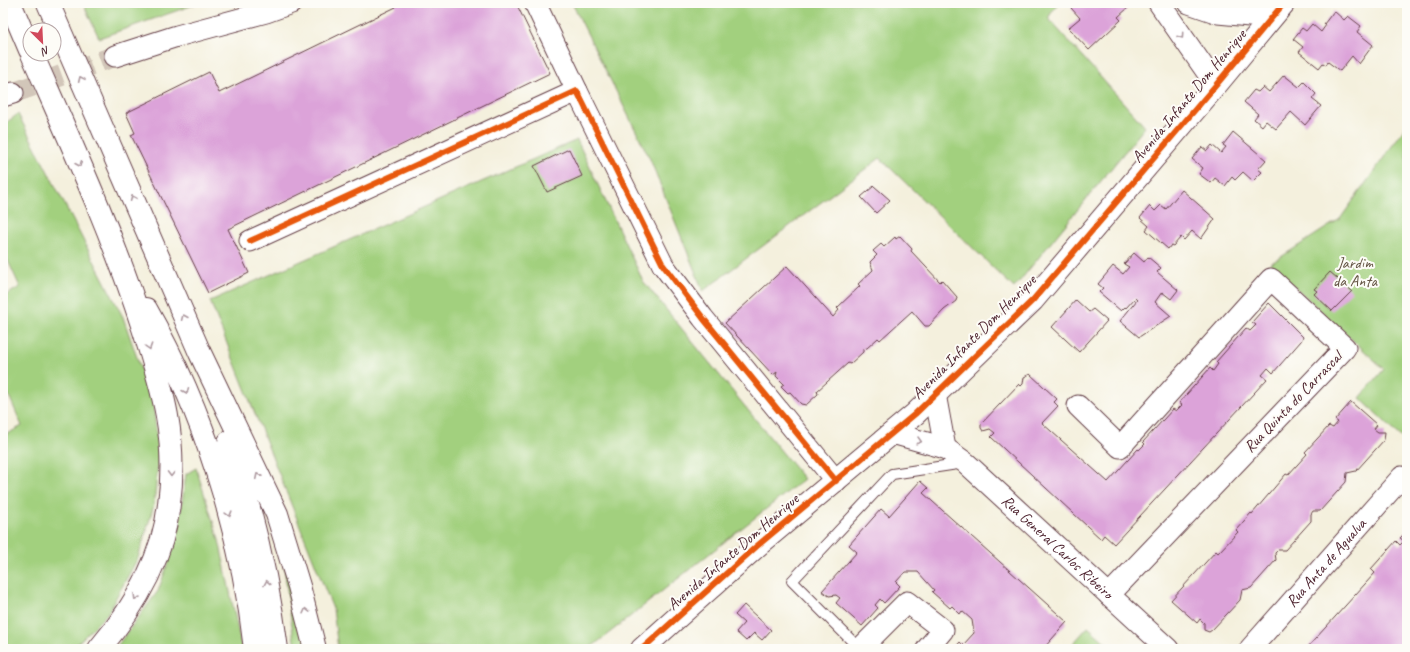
<svg xmlns="http://www.w3.org/2000/svg" width="1410" height="652" font-family="Caveat,sans-serif">
  <style>
    .green { fill: #a2d07e; stroke: #767854 }
    .building { fill: #dca3d9 }
    .lines { fill: none; stroke-linecap: round; stroke-linejoin: round }
    .minor-tunnel { stroke: #d2c6b9; stroke-width: 21; stroke-dasharray: 21 10; stroke-linecap: butt }
    .service-casing { stroke: #643e46; stroke-width: 12 }
    .minor-casing { stroke: #643e46; stroke-width: 23 }
    .tertiary-casing { stroke: #643e46; stroke-width: 24 }
    .motorway-casing { stroke: #643e46; stroke-width: 24 }
    .service { stroke: #fff; stroke-width: 10 }
    .minor { stroke: #fff; stroke-width: 21 }
    .tertiary { stroke: #fff; stroke-width: 22 }
    .motorway { stroke: #fff; stroke-width: 22 }
    .cycleway-casing { stroke: #fdfcf7; stroke-width: 8 }
    .cycleway { stroke: #e8590c; stroke-width: 6 }
    .oneway { stroke: #ae9aa0 }
    .labels { text-anchor: middle; dominant-baseline: central; stroke-width: 4; stroke-linejoin: round; paint-order: stroke }
    .street-label { font-size: 16px; fill: #4a1f2b; stroke: #fdfcf7 }
    .park-label { font-size: 16px; fill: #645444; stroke: #fdfcf7 }
  </style>
  <rect width="100%" height="100%" fill="#fdfcf7"/>
  <filter id="ink" filterUnits="userSpaceOnUse"><feTurbulence type="fractalNoise" baseFrequency=".025" numOctaves="2"/><feDisplacementMap in="SourceGraphic" scale="8" xChannelSelector="R" yChannelSelector="G"/><feConvolveMatrix kernelMatrix="1 2 1 2 8 2 1 2 1" color-interpolation-filters="sRGB"/></filter>
  <filter id="wash" filterUnits="userSpaceOnUse"><feTurbulence type="fractalNoise" baseFrequency=".012" numOctaves="4" result="noise"/><feDisplacementMap in="SourceGraphic" scale="16" xChannelSelector="R" yChannelSelector="G"/><feGaussianBlur stdDeviation="0.9" result="paint"/><feColorMatrix in="noise" values="0 0 0 0 0 0 0 0 0 0 0 0 0 0 0 0 0 1.4 0 .05"/><feComposite in="paint" operator="in"/></filter>
  <g filter="url(#wash)">
    <rect width="100%" height="100%" fill="#f4f0dd"/>
    <!-- green -->
    <path class="green" d="M 83,3 L 199,3 L 99,38 Z
      M 571,3 L 1058,3 L 1048,18 L 1145,127 L 1014,288 L 880,158 L 703,291 L 650,159 L 574,7 Z
      M 18,114 L 123,317 L 153,404 L 159,454 L 154,505 L 138,558 L 107,614 L 72,649 L 3,649 L 3,436 L 22,426 L 3,382 L 3,297 L 20,287 L 3,250 L 3,125 Z
      M 1407,125 L 1407,443 L 1360,398 L 1384,369 L 1270,264 L 1340,219 Z
      M 577,140 L 643,281 L 804,479 L 594,645 L 586,649 L 338,649 L 333,609 L 210,301 Z
      M 196,468 L 219,540 L 242,649 L 115,649 L 158,591 L 177,538 L 186,474 Z
      M 284,566 L 310,649 L 295,649 Z
      M 1088,627 L 1113,649 L 1068,649 Z"/>
    <g id="blocks">
      <!-- building -->
      <path class="building" d="M 394,3 L 516,3 L 550,73 L 228,229 L 249,273 L 208,293 L 131,135 L 135,133 L 126,113 L 209,72 L 219,93 L 396,7 Z
        M 1076,3 L 1125,3 L 1129,7 L 1118,17 L 1121,20 L 1089,50 L 1068,28 L 1080,18 L 1071,8 Z
        M 1334,11 L 1344,20 L 1348,16 L 1361,26 L 1357,32 L 1373,45 L 1359,64 L 1352,56 L 1340,71 L 1328,62 L 1326,65 L 1323,63 L 1319,68 L 1299,52 L 1303,47 L 1293,39 L 1302,28 L 1306,31 L 1312,24 L 1321,32 L 1326,25 L 1324,24 Z
        M 1284,75 L 1299,87 L 1304,82 L 1316,94 L 1312,99 L 1321,106 L 1305,125 L 1291,112 L 1276,129 L 1266,121 L 1262,126 L 1254,119 L 1258,114 L 1244,102 L 1254,90 L 1258,92 L 1263,87 L 1269,92 Z
        M 1233,132 L 1266,160 L 1258,169 L 1262,172 L 1253,181 L 1243,172 L 1235,180 L 1232,177 L 1225,186 L 1215,178 L 1211,183 L 1199,174 L 1203,168 L 1192,159 L 1202,147 L 1207,151 L 1212,145 L 1221,153 L 1226,147 L 1223,145 Z
        M 569,149 L 582,176 L 547,192 L 534,166 Z
        M 874,186 L 890,200 L 876,213 L 861,197 Z
        M 1182,190 L 1215,219 L 1201,239 L 1192,231 L 1184,240 L 1181,237 L 1173,246 L 1171,245 L 1168,249 L 1146,230 L 1149,226 L 1140,218 L 1150,206 L 1155,211 L 1161,205 L 1166,209 Z
        M 900,236 L 912,249 L 911,251 L 940,282 L 942,280 L 957,297 L 956,301 L 944,310 L 929,326 L 925,326 L 912,311 L 880,340 L 878,338 L 867,348 L 863,349 L 863,352 L 850,364 L 848,363 L 817,391 L 818,394 L 806,405 L 801,404 L 790,392 L 788,393 L 781,386 L 784,384 L 776,376 L 777,372 L 773,375 L 725,323 L 787,266 L 833,317 L 839,310 L 837,308 L 860,286 L 858,284 L 873,270 L 870,262 L 877,255 L 873,251 L 881,244 L 884,247 L 895,237 L 896,239 Z
        M 1134,253 L 1144,262 L 1148,257 L 1161,268 L 1157,272 L 1178,290 L 1171,299 L 1162,292 L 1155,302 L 1171,316 L 1139,337 L 1120,321 L 1137,300 L 1135,298 L 1126,308 L 1125,307 L 1121,311 L 1099,292 L 1103,288 L 1098,284 L 1113,266 L 1123,274 L 1129,267 L 1124,264 Z
        M 1330,272 L 1352,291 L 1332,311 L 1314,294 L 1317,291 L 1314,289 Z
        M 1076,300 L 1089,312 L 1093,309 L 1107,321 L 1079,352 L 1052,327 Z
        M 1269,303 L 1303,337 L 1301,341 L 1273,373 L 1268,368 L 1262,375 L 1267,379 L 1114,544 L 1104,535 L 1101,539 L 991,437 L 995,433 L 990,429 L 983,431 L 981,428 L 981,424 L 1019,384 L 1021,386 L 1023,384 L 1024,377 L 1030,374 L 1057,399 L 1054,402 L 1058,406 L 1042,423 L 1108,482 L 1138,449 L 1139,450 L 1145,444 L 1143,442 L 1173,409 L 1176,411 L 1182,405 L 1179,403 L 1210,368 L 1213,371 L 1218,364 L 1216,362 L 1246,328 L 1250,331 L 1256,325 L 1252,322 Z
        M 1351,402 L 1377,425 L 1374,429 L 1378,432 L 1385,432 L 1384,440 L 1356,471 L 1347,473 L 1346,482 L 1320,511 L 1313,511 L 1311,514 L 1311,521 L 1285,550 L 1278,550 L 1275,553 L 1276,560 L 1251,588 L 1242,590 L 1240,600 L 1212,630 L 1209,632 L 1204,630 L 1204,623 L 1200,619 L 1197,623 L 1171,600 L 1216,551 L 1218,553 L 1238,532 L 1236,530 L 1251,513 L 1252,514 L 1286,474 L 1288,475 L 1307,454 L 1305,452 L 1329,426 L 1333,428 L 1338,422 L 1335,420 Z
        M 920,481 L 928,488 L 923,493 L 1067,622 L 1043,649 L 954,649 L 960,642 L 963,645 L 974,633 L 972,620 L 962,611 L 960,614 L 952,606 L 950,608 L 932,592 L 934,590 L 918,572 L 905,572 L 896,582 L 900,586 L 884,603 L 880,599 L 875,605 L 878,608 L 862,626 L 836,603 L 840,598 L 836,595 L 829,596 L 822,591 L 857,552 L 849,545 L 881,509 L 889,516 Z
        M 1406,532 L 1407,644 L 1402,649 L 1306,649 L 1375,573 L 1371,569 L 1396,541 L 1400,545 L 1404,541 L 1400,538 Z
        M 744,605 L 771,630 L 762,640 L 754,633 L 746,641 L 736,632 L 744,623 L 735,615 Z"/>
    </g>
  </g>
  <g filter="url(#ink)">
    <use href="#blocks" fill-opacity="0" stroke="#643e46" stroke-width="1"/>
    <g class="lines">
      <!-- minor-tunnel -->
      <path class="minor-tunnel" d="M 13,93 L 115,56"/>
      <defs>
        <path id="service" d="M 860,649 L 792,581 L 892,474 L 964,463"/>
        <g id="minor">
          <path d="M 535,3 L 577,91"/>
          <path d="M 1159,3 L 1216,85"/>
          <path d="M 1189,3 L 1218,13 L 1271,18"/>
          <path d="M 115,56 L 177,36 L 266,12 L 291,3"/>
          <path d="M 3,96 L 13,93"/>
          <path d="M 250,241 L 577,91 L 663,265 L 703,318 L 836,481"/>
          <path d="M 935,394 L 945,448"/>
          <path d="M 1078,406 L 1120,447 L 1271,279 L 1345,348 L 1109,595"/>
          <path id="s1" d="M 892,433 L 945,448 L 966,463 L 1168,649"/>
          <path d="M 860,649 L 907,602 L 943,630 L 927,649"/>
          <path id="s2" d="M 1250,649 L 1402,477"/>
        </g>
        <path id="tertiary" d="M 642,649 L 757,546 L 915,414 L 1033,300 L 1216,85 L 1284,3"/>
        <path id="motorway" d="M 10,3 L 30,50
          M 48,3 L 200,353 L 277,514 L 299,586 L 315,649
          M 32,54 C 71,143 112,232 142,325 C 162,388 178,436 169,504 C 163,559 134,608 99,649
          M 146,309 C 204,411 242,532 255,649
          M 229,442 C 252,510 268,578 277,649"/>
      </defs>
      <!-- service casing -->
      <use href="#service" class="service-casing"/>
      <!-- minor casing -->
      <use href="#minor" class="minor-casing"/>
      <!-- tertiary casing -->
      <use href="#tertiary" class="tertiary-casing"/>
      <!-- motorway casing -->
      <use href="#motorway" class="motorway-casing"/>
      <!-- service -->
      <use href="#service" class="service"/>
      <!-- minor -->
      <use href="#minor" class="minor"/>
      <!-- tertiary -->
      <use href="#tertiary" class="tertiary"/>
      <!-- motorway -->
      <use href="#motorway" class="motorway"/>
      <defs>
        <path id="cycleway" d="M 250,241 L 577,91 L 663,265 L 703,318 L 836,481
          M 642,649 L 757,546 L 915,414 L 1033,300 L 1216,85 L 1284,3"/>
      </defs>
      <!-- cycleway casing -->
      <use href="#cycleway" class="cycleway-casing"/>
      <!-- cycleway -->
      <use href="#cycleway" class="cycleway"/>
    </g>
    <!-- one-way arrows -->
    <defs><path id="oneway-chevron" d="M-2-3.5L2.5 0L-2 3.5" fill="none" stroke-width="1.6" stroke-linecap="round" stroke-linejoin="round"/></defs>
    <g class="oneway">
      <use href="#oneway-chevron" transform="translate(1181 36) rotate(55)"/>
      <use href="#oneway-chevron" transform="translate(81 79) rotate(-114)"/>
      <use href="#oneway-chevron" transform="translate(79 164) rotate(67)"/>
      <use href="#oneway-chevron" transform="translate(133 198) rotate(-113)"/>
      <use href="#oneway-chevron" transform="translate(184 317) rotate(-113)"/>
      <use href="#oneway-chevron" transform="translate(149 347) rotate(72)"/>
      <use href="#oneway-chevron" transform="translate(186 391) rotate(67)"/>
      <use href="#oneway-chevron" transform="translate(919 441) rotate(15)"/>
      <use href="#oneway-chevron" transform="translate(171 474) rotate(91)"/>
      <use href="#oneway-chevron" transform="translate(258 476) rotate(-116)"/>
      <use href="#oneway-chevron" transform="translate(229 514) rotate(74)"/>
      <use href="#oneway-chevron" transform="translate(267 583) rotate(-100)"/>
      <use href="#oneway-chevron" transform="translate(136 597) rotate(121)"/>
      <use href="#oneway-chevron" transform="translate(306 611) rotate(-104)"/>
    </g>
  </g>
  <g class="labels">
    <!-- street labels -->
    <g class="street-label">
      <text transform="translate(1189 96) rotate(-50)">Avenida Infante Dom Henrique</text>
      <text transform="translate(974 337) rotate(-45)">Avenida Infante Dom Henrique</text>
      <text transform="translate(1293 402) rotate(-46)">Rua Quinta do Carrascal</text>
      <text stroke="none"><textPath href="#s1" startOffset="205">Rua General Carlos Ribeiro</textPath></text>
      <text transform="translate(733 552) rotate(-41)">Avenida Infante Dom Henrique</text>
      <text stroke="none"><textPath href="#s2" startOffset="115">Rua Anta de Agualva</textPath></text>
    </g>
    <!-- park labels -->
    <g class="park-label">
      <text x="1355" y="263">Jardim<tspan x="1355" dy="18">da Anta</tspan></text>
    </g>
  </g>
  <!-- margin -->
  <rect width="1410" height="652" fill="none" stroke="#fdfcf7" stroke-width="16"/>
  <!-- north arrow -->
  <g transform="translate(42 42) rotate(156)"><circle r="19" fill="#fdfcf7" stroke="#b5a4a5"/>
  <path d="M0-3L7 15L0 10L-7 15Z" fill="#d1495b"/>
  <text y="-6" font-size="11" font-weight="bold" text-anchor="middle" fill="#4a1f2b">N</text>
  </g>
</svg>
